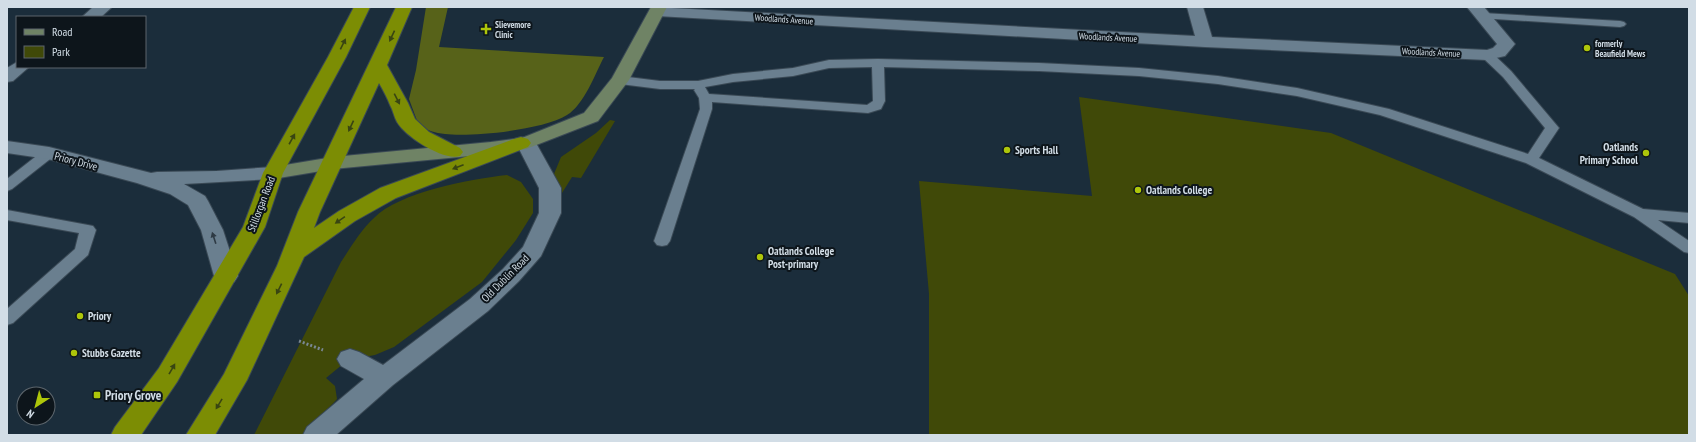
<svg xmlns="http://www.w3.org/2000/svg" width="1696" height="442" font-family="'PT Sans Narrow',sans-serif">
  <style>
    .green { fill: #404908 }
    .forest { fill: #576219 }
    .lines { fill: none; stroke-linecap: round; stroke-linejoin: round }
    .lane-casing { stroke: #3a4955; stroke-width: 2 }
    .street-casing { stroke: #3a4955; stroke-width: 2 }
    .secondary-casing { stroke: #3a4955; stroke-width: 2 }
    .highway-casing { stroke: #3a4955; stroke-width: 2 }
    .path { stroke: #7a8894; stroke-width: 3; stroke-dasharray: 2 2; stroke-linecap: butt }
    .lane { fill: #6a7f8f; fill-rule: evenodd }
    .street { fill: #6a7f8f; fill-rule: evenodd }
    .secondary { fill: #6f8365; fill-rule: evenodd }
    .highway { fill: #7c8d04; fill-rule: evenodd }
    .oneway { fill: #394512 }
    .oneway2 { fill: #2e3a44 }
    .poi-dot { fill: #aec60a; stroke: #0d151b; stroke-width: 1.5 }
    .labels { text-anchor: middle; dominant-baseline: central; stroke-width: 4; stroke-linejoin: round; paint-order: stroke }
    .far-street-label { font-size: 9px; fill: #d2dde6; stroke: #0d151b }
    .far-poi-label { font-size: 9px; font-weight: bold; fill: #d2dde6; stroke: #0d151b; text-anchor: start }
    .poi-label { font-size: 11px; font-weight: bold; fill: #d2dde6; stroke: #0d151b; text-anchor: start }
    .street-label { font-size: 11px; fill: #d2dde6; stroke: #0d151b }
    .near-poi-label { font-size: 13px; font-weight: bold; fill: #d2dde6; stroke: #0d151b; text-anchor: start }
  </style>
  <rect width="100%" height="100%" fill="#1b2d3b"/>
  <!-- green -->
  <path class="green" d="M 1079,97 L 1331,133 L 1675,274 L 1689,296 L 1689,435 L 929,435 L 929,294 L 919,181 L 1092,196 Z
    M 610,120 L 615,121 L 581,178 L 572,177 L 562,193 L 554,174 L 561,157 L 596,133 Z
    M 507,175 L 521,182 L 533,199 L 533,213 L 516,240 L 482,282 L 394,347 L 375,355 L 364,357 L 354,355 L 326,378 L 335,386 L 337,399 C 326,412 310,421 302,435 L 254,435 L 341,262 C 351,247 360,231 374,218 C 399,192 471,179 507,175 Z"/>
  <!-- forest -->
  <path class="forest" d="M 426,7 L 448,7 L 439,47 L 604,57 C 595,74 584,105 567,115 C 543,130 473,137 445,134 C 435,133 427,130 419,126 L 409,99 L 416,70 Z"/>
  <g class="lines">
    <defs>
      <path id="lane" d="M 1483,13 L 1620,21 L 1624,22 L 1626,24 L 1624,26 L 1620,27 L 1479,18 L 1477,16 Z
        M 1487,51 L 1491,52 L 1511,71 L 1559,128 L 1539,158 L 1643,209 L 1689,213 L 1689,223 L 1658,220 L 1689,241 L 1689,253 L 1684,252 L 1634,217 L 1526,163 L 1380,115 L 1297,96 L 1218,84 L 1139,76 L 1039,71 L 884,67 L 885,101 L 881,109 L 868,113 L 712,102 L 712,109 L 670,241 L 667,245 L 662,246 L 657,245 L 654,241 L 700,109 L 699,98 L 694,90 L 695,89 L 660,89 L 620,84 L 616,83 L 614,80 L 616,77 L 620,76 L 660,81 L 698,81 L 733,74 L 793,68 L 829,60 L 878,59 L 1039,63 L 1139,68 L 1218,76 L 1297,88 L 1389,109 L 1528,154 L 1545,128 L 1503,77 L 1483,58 L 1481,55 L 1483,52 ZM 872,67 L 873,101 L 867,105 L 709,94 L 705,87 L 733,82 L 793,76 L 829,68 Z
        M 49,149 L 54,150 L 56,153 L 54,156 L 12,189 L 7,191 L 7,179 L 44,150 Z
        M 7,210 L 88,225 L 93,226 L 96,230 L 88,255 L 13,323 L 7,325 L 7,309 L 75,249 L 79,233 L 7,220 Z"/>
      <path id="street" d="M 93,7 L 112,7 L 101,17 L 82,17 Z
        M 653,7 L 1195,36 L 1187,7 L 1203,7 L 1212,37 L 1487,50 L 1493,48 L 1497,44 L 1467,7 L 1484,7 L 1515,44 L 1505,56 L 1487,60 L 1205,47 L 657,16 L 651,14 L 649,11 Z
        M 17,62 L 17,67 L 29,67 L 13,81 L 7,82 L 7,68 Z
        M 526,137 L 533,139 L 536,143 L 561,188 L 561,213 L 541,256 L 519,281 L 488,311 L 393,385 L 336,435 L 303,435 L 307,427 L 364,379 L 341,366 L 337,359 L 341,352 L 350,349 L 359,352 L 383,365 L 470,299 L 503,269 L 523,247 L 539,213 L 539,188 L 516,143 L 519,139 Z
        M 7,141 L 49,147 L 151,173 L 157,172 L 217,171 L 273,167 L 280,168 L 283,173 L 280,178 L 273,179 L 184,184 L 205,196 L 208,201 L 223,230 L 238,276 L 234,282 L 226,284 L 218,282 L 214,276 L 201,230 L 188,205 L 170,194 L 137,183 L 48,159 L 7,153 Z"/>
      <path id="secondary" d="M 651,7 L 667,7 L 629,80 L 598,121 L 526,149 L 491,154 L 333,169 L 273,179 L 266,178 L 263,173 L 266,168 L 273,167 L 333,157 L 491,142 L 522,138 L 584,113 L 612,78 Z"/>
      <path id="highway" d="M 354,7 L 370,7 L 346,57 L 283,173 L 265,227 L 177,382 L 141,435 L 111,435 L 115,427 L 159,368 L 243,227 L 263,173 L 328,57 Z
        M 396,7 L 412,7 L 387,65 L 408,103 L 415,119 L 429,132 L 460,148 L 463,152 L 460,156 C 443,161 406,137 397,122 C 394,117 393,110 390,105 C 387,97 383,90 379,83 L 320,212 L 314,228 L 339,211 L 380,188 L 514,139 L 521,137 L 528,139 L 531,143 L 528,147 L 396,198 L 355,221 L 304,257 L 247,380 L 215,435 L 186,435 L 224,374 L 277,266 L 298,212 Z"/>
    </defs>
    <!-- lane casing -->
    <use href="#lane" class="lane-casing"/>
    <!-- street casing -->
    <use href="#street" class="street-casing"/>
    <!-- secondary casing -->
    <use href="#secondary" class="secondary-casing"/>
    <!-- highway casing -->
    <use href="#highway" class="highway-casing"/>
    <!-- path -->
    <path class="path" d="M 299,341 L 323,350"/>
    <!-- lane -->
    <use href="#lane" class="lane"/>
    <!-- street -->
    <use href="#street" class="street"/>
    <!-- secondary -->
    <use href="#secondary" class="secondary"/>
    <!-- highway -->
    <use href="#highway" class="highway"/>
  </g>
  <!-- one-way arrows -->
  <defs><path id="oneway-solid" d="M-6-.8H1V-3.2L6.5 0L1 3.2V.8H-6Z"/></defs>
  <g class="oneway">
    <use href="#oneway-solid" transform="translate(392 36) rotate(115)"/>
    <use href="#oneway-solid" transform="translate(343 44) rotate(-64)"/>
    <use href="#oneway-solid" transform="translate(397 99) rotate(63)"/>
    <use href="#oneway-solid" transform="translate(351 126) rotate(115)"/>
    <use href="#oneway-solid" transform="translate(292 139) rotate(-61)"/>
    <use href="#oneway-solid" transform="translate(458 167) rotate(159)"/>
    <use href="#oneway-solid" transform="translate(340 220) rotate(145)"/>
    <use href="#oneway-solid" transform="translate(279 289) rotate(116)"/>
    <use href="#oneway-solid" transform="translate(172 369) rotate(-60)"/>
    <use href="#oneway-solid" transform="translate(219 404) rotate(121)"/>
  </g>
  <use class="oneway2" href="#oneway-solid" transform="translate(214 238) rotate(-108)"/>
  <!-- markers -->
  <g class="poi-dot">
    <path d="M484 23h4v4h4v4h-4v4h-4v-4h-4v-4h4z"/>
    <circle cx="1587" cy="48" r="4"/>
    <circle cx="1007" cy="150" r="4"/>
    <circle cx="1646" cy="153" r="4"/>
    <circle cx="1138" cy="190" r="4"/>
    <circle cx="760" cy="257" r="4"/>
    <circle cx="80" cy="316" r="4"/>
    <circle cx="74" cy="353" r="4"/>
    <rect x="93" y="391" width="8" height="8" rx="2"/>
  </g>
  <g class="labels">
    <!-- far-street labels -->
    <g class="far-street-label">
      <text transform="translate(784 19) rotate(4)">Woodlands Avenue</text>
      <text transform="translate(1108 37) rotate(3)">Woodlands Avenue</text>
      <text transform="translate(1431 52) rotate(3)">Woodlands Avenue</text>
    </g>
    <!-- far-poi labels -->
    <g class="far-poi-label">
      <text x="495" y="24">Slievemore<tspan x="495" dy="10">Clinic</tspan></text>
      <text x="1595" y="43">formerly<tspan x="1595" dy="10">Beaufield Mews</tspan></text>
    </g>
    <!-- poi labels -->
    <g class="poi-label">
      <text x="1638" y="147" text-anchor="end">Oatlands<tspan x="1638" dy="13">Primary School</tspan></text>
      <text x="1015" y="150">Sports Hall</text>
      <text x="1146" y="190">Oatlands College</text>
      <text x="768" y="251">Oatlands College<tspan x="768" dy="13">Post-primary</tspan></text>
      <text x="88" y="316">Priory</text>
      <text x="82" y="353">Stubbs Gazette</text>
    </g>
    <!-- street labels -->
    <g class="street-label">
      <text transform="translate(76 161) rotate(15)">Priory Drive</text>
      <text transform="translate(261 204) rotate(-69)">Stillorgan Road</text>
      <text transform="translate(505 278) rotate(-45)">Old Dublin Road</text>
    </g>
    <!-- near-poi labels -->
    <g class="near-poi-label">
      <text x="105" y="395">Priory Grove</text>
    </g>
  </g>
  <!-- border -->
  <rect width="1696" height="442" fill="none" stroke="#d2dde6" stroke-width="16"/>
  <!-- legend -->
  <rect x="16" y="16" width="130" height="52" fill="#0d151b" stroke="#5c656c"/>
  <rect x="24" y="29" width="20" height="6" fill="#6f8365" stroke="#5c656c"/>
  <text x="52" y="36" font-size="12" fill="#d2dde6">Road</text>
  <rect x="24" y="46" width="20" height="12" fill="#404908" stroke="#5c656c"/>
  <text x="52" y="56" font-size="12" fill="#d2dde6">Park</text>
  <!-- north arrow -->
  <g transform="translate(36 406) rotate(216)"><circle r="19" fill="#0d151b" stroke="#5c656c"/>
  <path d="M0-3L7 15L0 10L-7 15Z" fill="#aec60a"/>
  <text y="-6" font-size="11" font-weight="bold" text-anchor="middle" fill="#d2dde6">N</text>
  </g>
</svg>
